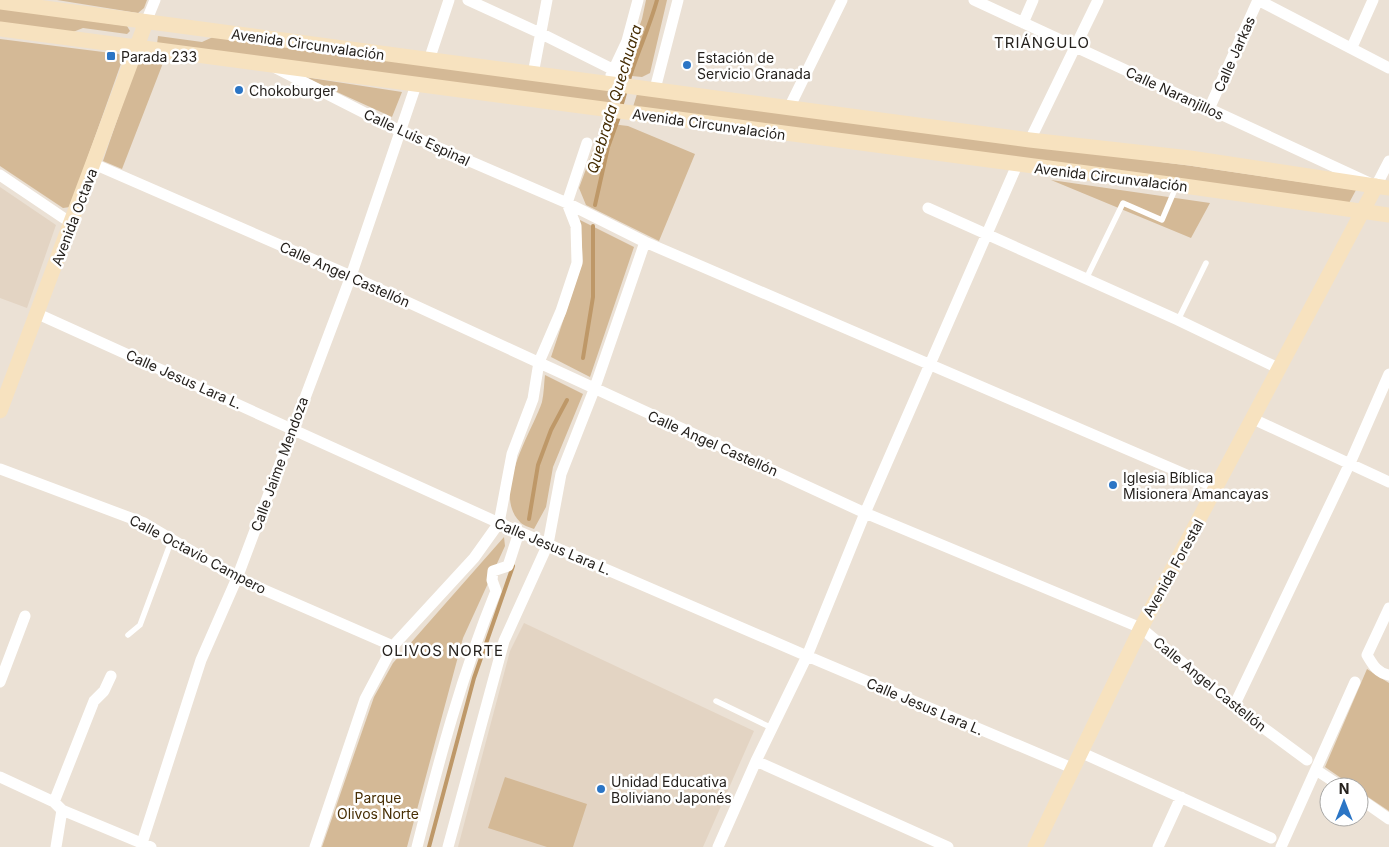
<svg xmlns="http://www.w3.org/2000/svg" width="1389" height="847" font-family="Inter,sans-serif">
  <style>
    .built { fill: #e3d4c3 }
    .green { fill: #d4b996 }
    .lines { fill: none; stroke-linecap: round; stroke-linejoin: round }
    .stream { stroke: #be9868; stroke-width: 4 }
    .lane { stroke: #fff; stroke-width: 5.5 }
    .street { stroke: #fff; stroke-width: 11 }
    .secondary { stroke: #f7e2bf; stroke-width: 15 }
    .poi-dot { fill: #2b75c5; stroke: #fff; stroke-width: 2 }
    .labels { text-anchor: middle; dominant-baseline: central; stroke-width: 5; stroke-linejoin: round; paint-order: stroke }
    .street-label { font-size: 14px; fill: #26221e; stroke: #fff }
    .poi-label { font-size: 14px; fill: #26221e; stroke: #fff; text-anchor: start }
    .park-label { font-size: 14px; fill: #472e04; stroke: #fff }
    .neighbourhood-label { font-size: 15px; letter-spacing: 1px; fill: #26221e; stroke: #fff }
    .water-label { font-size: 15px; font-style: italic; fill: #442b01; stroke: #fff }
  </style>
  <rect width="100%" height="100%" fill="#ebe1d5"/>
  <!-- built -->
  <path class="built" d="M 0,187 L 56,225 L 27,308 L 0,298 Z
    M 524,623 L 754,731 L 703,847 L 458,847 L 510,651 Z"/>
  <!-- green -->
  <path class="green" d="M 57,0 L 147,0 L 144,8 L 138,13 Z
    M 646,0 L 667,0 L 650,73 L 642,77 L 622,75 L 642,19 Z
    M 0,8 L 127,26 L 130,31 L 127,34 L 83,28 L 73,32 L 0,23 Z
    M 158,36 L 202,42 L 213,37 L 616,91 L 610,105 L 157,44 Z
    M 0,39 L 119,54 L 123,58 L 70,207 L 63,208 L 0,166 Z
    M 140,60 L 163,63 L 122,169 L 103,161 L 136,65 Z
    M 304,77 L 402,92 L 392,117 Z
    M 637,94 L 1192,166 L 1356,190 L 1349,203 L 633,107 Z
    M 603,123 L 628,126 L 695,154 L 659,241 L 586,205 L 579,188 Z
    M 1051,180 L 1210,203 L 1191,238 Z
    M 580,220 L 634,247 L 590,377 L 551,357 L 583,261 Z
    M 545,375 L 583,394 L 553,467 L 546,507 L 534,529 C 529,527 522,525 520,522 C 491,493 532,432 542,402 C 544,393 544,383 545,375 Z
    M 504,537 L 505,546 L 463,638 L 407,847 L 322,847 L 374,697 L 393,663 Z
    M 1367,669 L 1389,683 L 1389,811 L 1359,791 L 1359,787 L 1354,787 L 1325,767 Z
    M 505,777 L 587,804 L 573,847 L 547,847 L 488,828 Z"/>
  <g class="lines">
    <!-- stream -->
    <path class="stream" d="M 628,83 C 636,55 649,29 657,0
      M 621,107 L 626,90
      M 595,205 L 608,147 L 620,114
      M 583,358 L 593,297 L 593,226
      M 529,519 L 538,465 L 551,430 L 567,400
      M 429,847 L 474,678 L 513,566"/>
    <!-- lane -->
    <path class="lane" d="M 1086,279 L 1123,203 L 1162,220 L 1176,187
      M 1178,320 L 1206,263
      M 128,635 L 140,625 L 172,539
      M 716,701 L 772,728"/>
    <!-- street -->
    <path class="street" d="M 468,0 L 542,34 L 612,69
      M 974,0 L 1376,186 L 1389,161
      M 1258,0 L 1389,68
      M 146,22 L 155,0
      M 1023,23 L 1033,0
      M 1352,47 L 1373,0
      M 429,60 L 449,0
      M 276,68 L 400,131 L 567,203 L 645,242 L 1217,488
      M 533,74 L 547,0
      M 611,75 L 627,41 L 638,0
      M 655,89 L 678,0
      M 789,108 L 842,0
      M 1209,109 L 1258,0
      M 1030,140 L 1098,0
      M 94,164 L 351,276 L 865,513 L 1141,628 L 1234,706 L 1307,760
      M 0,175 L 71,223
      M 928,208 L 1178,320 L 1278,368
      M 38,314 L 499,523 L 807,656 L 1072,768
      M 1251,418 L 1389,482
      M 0,469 L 144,523 L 237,578 L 393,646
      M 1389,608 L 1367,655 C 1373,665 1377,673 1389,675
      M 0,682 L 25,616
      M 1234,706 L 1350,463 L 1389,374
      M 1080,752 L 1271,838
      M 756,761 L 948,847
      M 1316,770 L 1342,787
      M 0,777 L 54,802 L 62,810 L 151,847
      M 1359,798 L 1389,819
      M 54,802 L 94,701 L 104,691 L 111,676
      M 142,843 L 201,660 L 237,578 L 351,276 L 416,85
      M 56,847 L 62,810
      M 315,847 L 365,699 L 393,646 L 474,558 L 499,523 L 512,454 L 533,399 L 539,362 L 561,311 L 577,263 L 576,226 L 567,203 L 587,143
      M 417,847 C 439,760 462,674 496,591 L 492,580 L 493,571 L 508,566 L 519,532
      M 448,847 L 504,641 L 548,544 L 561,474 L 594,390 L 645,242
      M 718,847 L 756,761 L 807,656 L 865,513 L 1017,165
      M 1158,847 L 1181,797
      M 1281,847 L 1355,682"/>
    <!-- secondary -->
    <path class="secondary" d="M 0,2 L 1030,140 L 1190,158 L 1389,188
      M 0,29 L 1177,185 L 1389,215
      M 0,411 L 146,22
      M 1035,847 L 1141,628 L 1376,186"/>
  </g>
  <!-- markers -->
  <g class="poi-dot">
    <rect x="106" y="51" width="10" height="10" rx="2.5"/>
    <circle cx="687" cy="65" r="5"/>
    <circle cx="239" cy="90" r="5"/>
    <circle cx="1113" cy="485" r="5"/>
    <circle cx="601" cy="789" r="5"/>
  </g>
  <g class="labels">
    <!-- street labels -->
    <g class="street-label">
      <text transform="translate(308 44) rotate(8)">Avenida Circunvalación</text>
      <text transform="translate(1234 54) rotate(-66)">Calle Jarkas</text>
      <text transform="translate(1175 93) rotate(25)">Calle Naranjillos</text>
      <text transform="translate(709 124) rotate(8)">Avenida Circunvalación</text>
      <text transform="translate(417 137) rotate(25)">Calle Luis Espinal</text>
      <text transform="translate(1111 177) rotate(7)">Avenida Circunvalación</text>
      <text transform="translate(74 217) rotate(-69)">Avenida Octava</text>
      <text transform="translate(345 274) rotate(24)">Calle Angel Castellón</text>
      <text transform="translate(184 379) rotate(24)">Calle Jesus Lara L.</text>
      <text transform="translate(713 443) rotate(24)">Calle Angel Castellón</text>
      <text transform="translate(279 464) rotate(-70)">Calle Jaime Mendoza</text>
      <text transform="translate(553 546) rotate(23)">Calle Jesus Lara L.</text>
      <text transform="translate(198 554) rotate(28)">Calle Octavio Campero</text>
      <text transform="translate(1173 568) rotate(-61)">Avenida Forestal</text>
      <text transform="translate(1210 684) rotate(39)">Calle Angel Castellón</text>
      <text transform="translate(925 706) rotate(23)">Calle Jesus Lara L.</text>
    </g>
    <!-- poi labels -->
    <g class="poi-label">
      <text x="121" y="56">Parada 233</text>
      <text x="697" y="57">Estación de<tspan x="697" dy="16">Servicio Granada</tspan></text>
      <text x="249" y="90">Chokoburger</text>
      <text x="1123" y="477">Iglesia Bíblica<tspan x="1123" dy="16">Misionera Amancayas</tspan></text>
      <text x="611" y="781">Unidad Educativa<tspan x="611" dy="16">Boliviano Japonés</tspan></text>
    </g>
    <!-- park labels -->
    <g class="park-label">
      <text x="378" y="797">Parque<tspan x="378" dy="16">Olivos Norte</tspan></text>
    </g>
    <!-- neighbourhood labels -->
    <g class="neighbourhood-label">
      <text x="1042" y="42">TRIÁNGULO</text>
      <text x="443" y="650">OLIVOS NORTE</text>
    </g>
    <!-- water labels -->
    <g class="water-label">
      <text transform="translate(614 99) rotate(-73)">Quebrada Quechuara</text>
    </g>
  </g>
  <!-- north arrow -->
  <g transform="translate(1344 802)"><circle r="24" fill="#ffffff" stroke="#a8a7a5"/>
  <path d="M0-4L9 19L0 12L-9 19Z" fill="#2b75c5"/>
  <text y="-8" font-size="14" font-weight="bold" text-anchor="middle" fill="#26221e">N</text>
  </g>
</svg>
